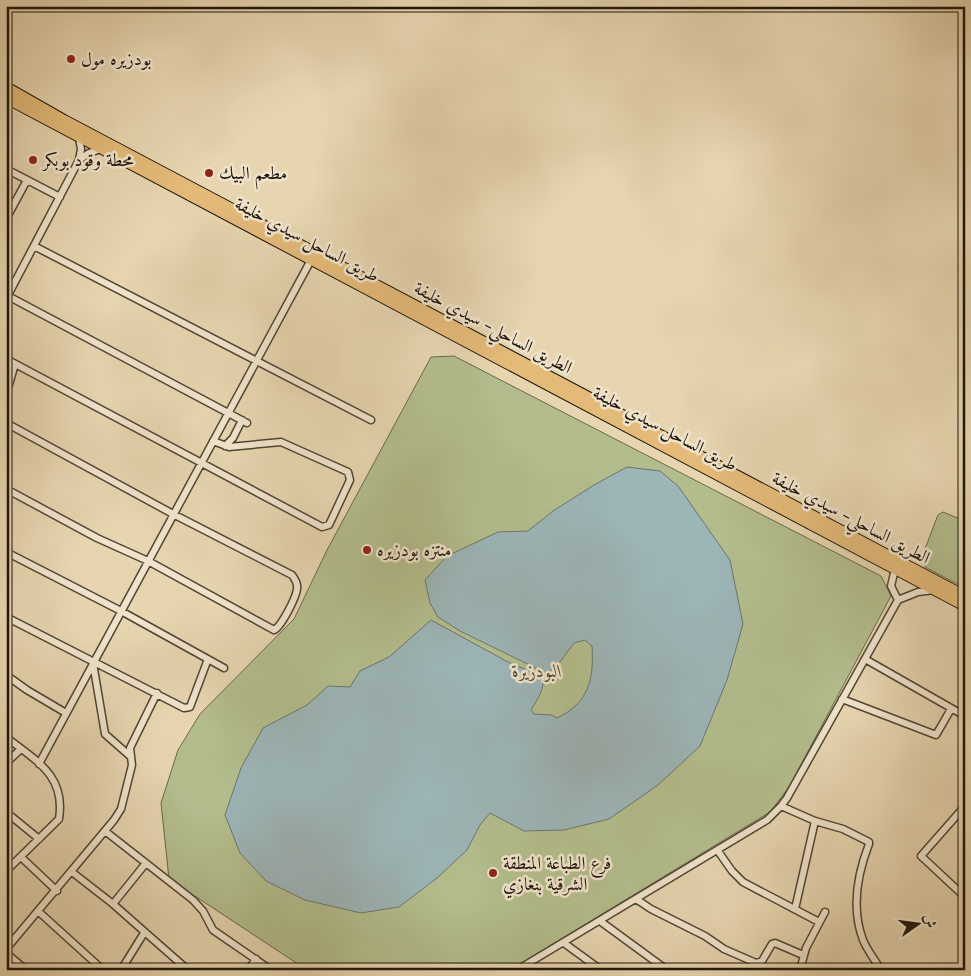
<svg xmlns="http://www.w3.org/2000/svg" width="971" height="976" font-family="Cardo,Amiri,serif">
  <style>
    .green { fill: #b3bd8c; stroke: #68694c }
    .water { fill: #9cb5b7; stroke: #6a7572 }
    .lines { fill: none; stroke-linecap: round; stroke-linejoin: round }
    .minor-casing { stroke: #504534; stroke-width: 9 }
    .trunk-casing { stroke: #1e150b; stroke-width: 12 }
    .minor { stroke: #efe4cb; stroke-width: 6 }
    .trunk { stroke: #e3ba78; stroke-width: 10 }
    .poi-dot { fill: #8f2418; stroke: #efe4cb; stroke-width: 2 }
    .labels { text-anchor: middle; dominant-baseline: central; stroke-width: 5; stroke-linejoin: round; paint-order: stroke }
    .poi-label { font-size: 18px; fill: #1e150b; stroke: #efe4cb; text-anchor: start }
    .street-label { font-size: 18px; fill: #1e150b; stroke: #efe4cb }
    .park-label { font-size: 18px; font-style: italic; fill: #4b4732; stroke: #efe4cb }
  </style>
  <rect width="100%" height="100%" fill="#e6d5af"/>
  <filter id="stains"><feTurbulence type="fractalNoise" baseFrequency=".004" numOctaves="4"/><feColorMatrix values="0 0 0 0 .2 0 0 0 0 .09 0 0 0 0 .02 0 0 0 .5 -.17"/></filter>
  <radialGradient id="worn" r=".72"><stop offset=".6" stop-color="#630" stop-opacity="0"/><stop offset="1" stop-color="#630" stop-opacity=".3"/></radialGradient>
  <!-- green -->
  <path class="green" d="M 454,356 L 881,576 L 891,596 L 789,787 L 770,812 L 510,970 L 307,970 L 169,879 L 161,803 L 178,750 L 200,714 L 294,619 L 327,550 L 431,357 Z
    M 943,512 L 965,521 L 965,588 L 925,567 L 921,559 L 938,515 Z"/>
  <!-- water -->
  <path class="water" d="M 627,467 L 660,471 L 678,486 L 730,560 L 743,624 L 727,680 L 700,746 L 658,785 L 609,819 L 564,830 L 524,831 L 490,813 L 480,825 L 467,850 L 437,878 L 399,907 L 361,913 L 305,900 L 266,881 L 240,853 L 225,815 L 241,768 L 263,728 L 307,705 L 328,686 L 350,687 L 360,671 L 389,657 L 431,620 L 508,662 L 542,676 C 546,689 537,699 531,710 L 534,714 L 552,715 L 557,718 C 589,703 594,679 592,646 L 585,640 L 574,643 L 557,666 L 546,673 L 460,631 L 438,617 L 430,603 L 425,580 L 447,556 L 498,532 L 528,531 L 553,511 L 594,485 Z"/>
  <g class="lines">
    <defs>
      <path id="minor" d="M 79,160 L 89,153 L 101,149
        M 6,169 L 60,197
        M 6,219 L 27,180
        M 34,246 L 371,420
        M 6,295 L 247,423
        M 7,297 L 79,160 L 81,149 L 79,138
        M 6,359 L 322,527 L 329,525 L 350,480 L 348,472 L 281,442 L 229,447 L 213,441
        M 6,395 L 15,364
        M 6,423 L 173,514 L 292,575 C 295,579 298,584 297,589 C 296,598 281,627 274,630 L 148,561 L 97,538 L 6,489
        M 225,446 L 233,438 L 242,420
        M 6,552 L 121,611 L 224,668
        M 895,569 L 891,586 L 898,600
        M 6,617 L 184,708 L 190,707 L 208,659
        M 865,659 L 965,716
        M 93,663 L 105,734 L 130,756
        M 6,675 L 27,690 L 66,713
        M 842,699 L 936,735 L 951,709
        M 6,737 C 36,761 66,775 59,819 L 6,871
        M 6,763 L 21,749
        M 39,764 L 311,260
        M 781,806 L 815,821 L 843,829 L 869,842 L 869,844 C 857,875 851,908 863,940 C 867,950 875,960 881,970
        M 965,806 L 921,856 L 965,897
        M 6,812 L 39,839
        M 105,831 L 193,900 L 203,911 L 213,930 L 271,970
        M 718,851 L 732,871 L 743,882 L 819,922
        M 21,857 L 57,891
        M 72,872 L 113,904 L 188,970
        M 636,899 L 651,909 L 705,936 L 724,949 L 756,963 L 762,961 L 772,944 L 775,943 L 803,955
        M 113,904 L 146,863
        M 795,909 L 815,821
        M 39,912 L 103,970
        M 600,921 L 667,970
        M 564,943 L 601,970
        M 6,949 L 114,820 L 121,809 L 132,765 L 130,748 L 157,693
        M 6,953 L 26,970
        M 121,970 L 144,933
        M 248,970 L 256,959
        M 517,970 L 767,820 L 781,806 L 787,798 L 898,600 L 918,592 L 934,590
        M 800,970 L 806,948 L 825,912"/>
      <path id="trunk" d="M 6,87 L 64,120 L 965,596
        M 6,98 L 965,606"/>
    </defs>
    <!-- minor casing -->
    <use href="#minor" class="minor-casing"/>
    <!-- trunk casing -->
    <use href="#trunk" class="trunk-casing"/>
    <!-- minor -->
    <use href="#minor" class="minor"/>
    <!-- trunk -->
    <use href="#trunk" class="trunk"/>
  </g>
  <!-- markers -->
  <g class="poi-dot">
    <circle cx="71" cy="59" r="5"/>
    <circle cx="33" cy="160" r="5"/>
    <circle cx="209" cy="173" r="5"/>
    <circle cx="367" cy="550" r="5"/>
    <circle cx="493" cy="873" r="5"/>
  </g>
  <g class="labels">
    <!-- poi labels -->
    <g class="poi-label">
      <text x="81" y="59">بودزيره مول</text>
      <text x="43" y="160">محطة وقود بوبكر</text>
      <text x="219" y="173">مطعم البيك</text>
      <text x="377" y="550">منتزه بودزيره</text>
      <text x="503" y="863">فرع الطباعة المنطقة<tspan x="503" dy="21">الشرقية بنغازي</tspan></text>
    </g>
    <!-- street labels -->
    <g class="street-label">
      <text transform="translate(307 240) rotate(28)">طريق الساحل سيدي خليفة</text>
      <text transform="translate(493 328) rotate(28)">الطريق الساحلي- سيدي خليفة</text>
      <text transform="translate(665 429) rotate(28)">طريق الساحل سيدي خليفة</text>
      <text transform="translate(851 518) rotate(28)">الطريق الساحلي- سيدي خليفة</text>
    </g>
    <!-- park labels -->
    <g class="park-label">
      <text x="537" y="671">البودزيرة</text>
    </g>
  </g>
  <!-- margin -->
  <rect width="971" height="976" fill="none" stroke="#e6d5af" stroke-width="25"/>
  <rect x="8" y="8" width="956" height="961" fill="none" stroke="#1e150b" stroke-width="2.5"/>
  <rect x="12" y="12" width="946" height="951" fill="none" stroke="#1e150b"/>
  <!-- north arrow -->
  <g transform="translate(918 924) rotate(76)" stroke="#efe4cb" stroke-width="4" paint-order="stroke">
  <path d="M0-4L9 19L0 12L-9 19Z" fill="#1e150b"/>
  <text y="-8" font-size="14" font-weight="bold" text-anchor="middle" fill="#1e150b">ش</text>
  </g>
  <rect width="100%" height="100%" filter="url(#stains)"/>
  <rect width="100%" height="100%" fill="url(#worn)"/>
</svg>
